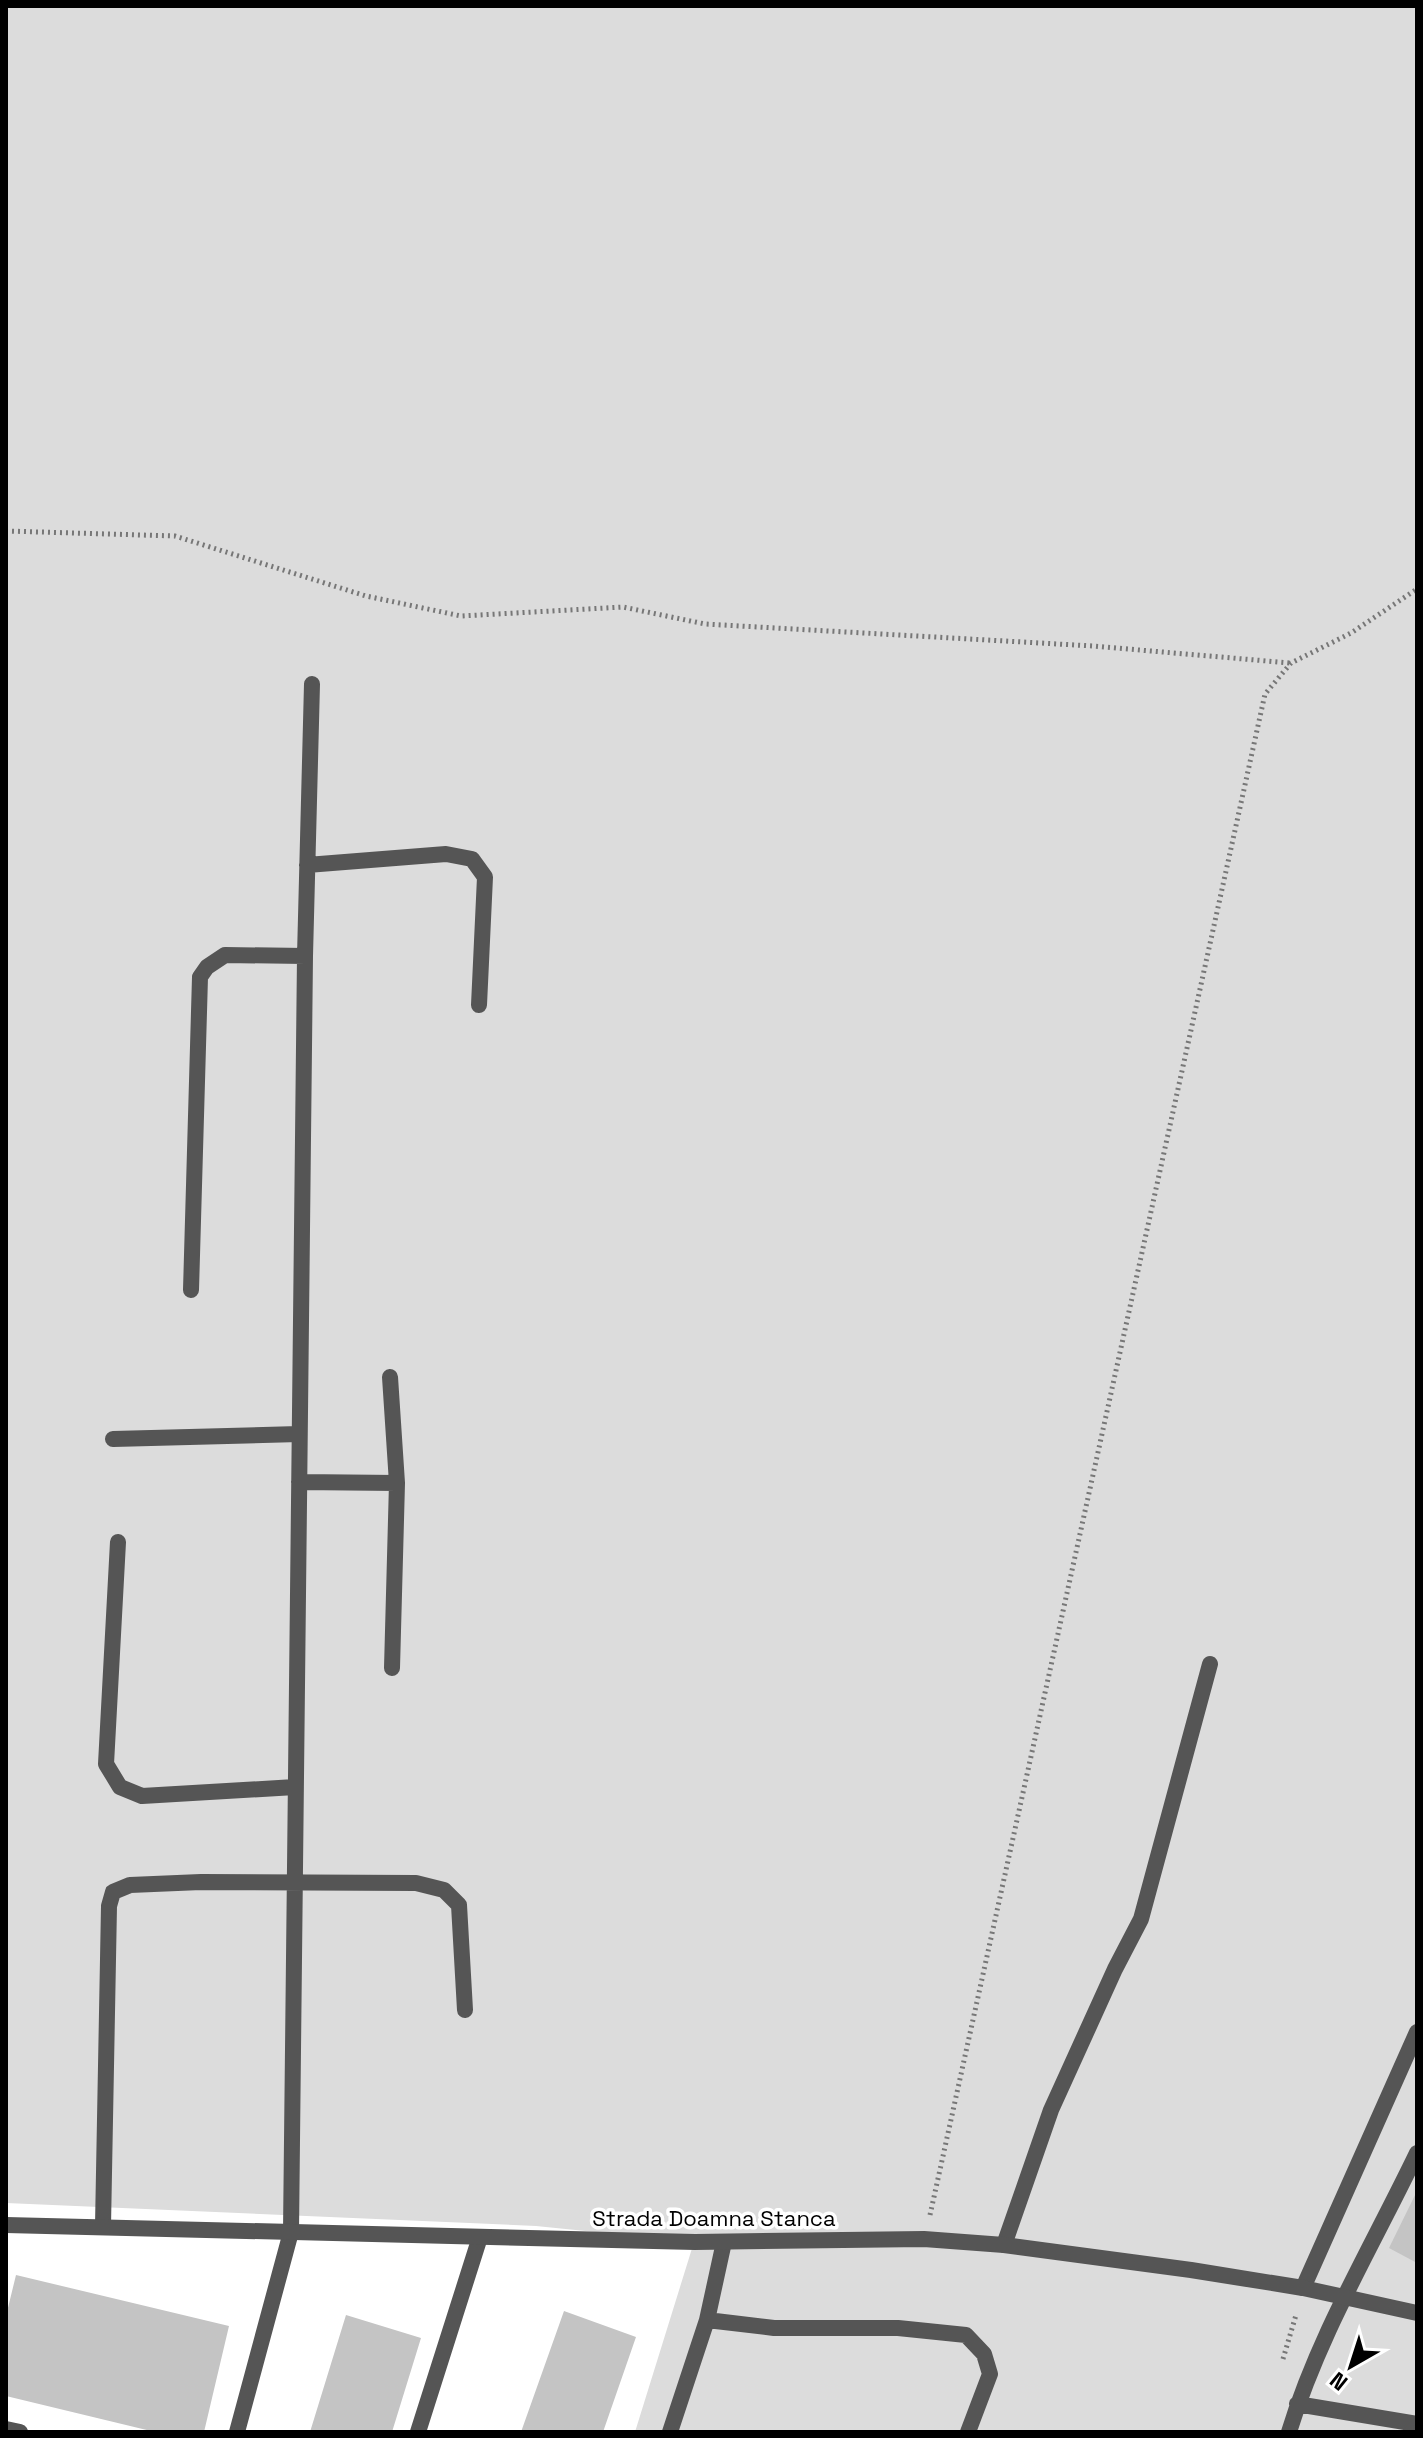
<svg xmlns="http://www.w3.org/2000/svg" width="1423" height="2438" font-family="'Space Grotesk',sans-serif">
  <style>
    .green { fill: #dcdcdc }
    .building { fill: #c4c4c4 }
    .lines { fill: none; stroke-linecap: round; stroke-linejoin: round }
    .path { stroke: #777; stroke-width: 5; stroke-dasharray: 2 4; stroke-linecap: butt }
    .lane { stroke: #555; stroke-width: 16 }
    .street { stroke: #555; stroke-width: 16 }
    .labels { text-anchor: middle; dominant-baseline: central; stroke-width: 7; stroke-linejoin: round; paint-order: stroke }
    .street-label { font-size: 22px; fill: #000; stroke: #fff }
  </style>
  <rect width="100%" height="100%" fill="#fff"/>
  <!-- green -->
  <path class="green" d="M 6,6 L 1417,6 L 1417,2432 L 635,2432 L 694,2242 L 536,2226 L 6,2203 Z"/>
  <!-- building -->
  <path class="building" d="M 1417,2191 L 1417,2263 L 1389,2248 Z
    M 16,2275 L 229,2326 L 204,2432 L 155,2432 L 6,2396 L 6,2316 Z
    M 564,2311 L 636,2337 L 603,2432 L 521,2432 Z
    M 346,2315 L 421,2338 L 392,2432 L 310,2432 Z"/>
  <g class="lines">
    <!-- path -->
    <path class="path" d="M 6,531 L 175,536 L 366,596 L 461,616 L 623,607 L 705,624 L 1093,646 L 1290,663
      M 930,2215 L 1265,694 L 1291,663 L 1351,633 L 1417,589
      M 1283,2359 L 1296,2315"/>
    <!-- lane -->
    <path class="lane" d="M 307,865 L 446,854 L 472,859 L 485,877 L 479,1005
      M 191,1290 L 200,977 L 207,967 L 225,955 L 305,956
      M 390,1377 L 397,1483 L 392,1668
      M 113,1439 L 299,1434
      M 299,1482 L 397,1483
      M 118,1542 L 106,1764 L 120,1787 L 142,1796 L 295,1787
      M 103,2226 L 109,1906 L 113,1892 L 130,1885 L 201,1882 L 416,1883 L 444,1890 L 459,1905 L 465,2010
      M 1004,2245 L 1051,2110 L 1115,1969 L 1141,1919 L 1210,1664
      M 1303,2288 L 1417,2032
      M 707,2320 L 774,2328 L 898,2328 L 966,2335 L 984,2354 L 990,2374 L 968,2432
      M 1297,2404 L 1417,2424
      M 6,2429 L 20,2432
      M 237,2432 L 291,2232 L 305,956 L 312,684
      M 418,2432 L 480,2237
      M 670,2432 L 707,2320 L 724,2242
      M 1289,2432 C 1319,2334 1373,2245 1417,2153"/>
    <!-- street -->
    <path class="street" d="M 6,2225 L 695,2242 L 924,2239 L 1004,2245 L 1191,2270 L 1303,2288 L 1417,2313"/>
  </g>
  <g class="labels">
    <!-- street labels -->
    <g class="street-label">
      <text x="714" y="2218">Strada Doamna Stanca</text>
    </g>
  </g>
  <!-- border -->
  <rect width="1423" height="2438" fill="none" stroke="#000000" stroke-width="16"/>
  <!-- north arrow -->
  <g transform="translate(1351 2366) rotate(219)" stroke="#ffffff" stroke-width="6" paint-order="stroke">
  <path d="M0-6L14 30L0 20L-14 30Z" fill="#000000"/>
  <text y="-12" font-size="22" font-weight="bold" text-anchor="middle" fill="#000000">N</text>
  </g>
</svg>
